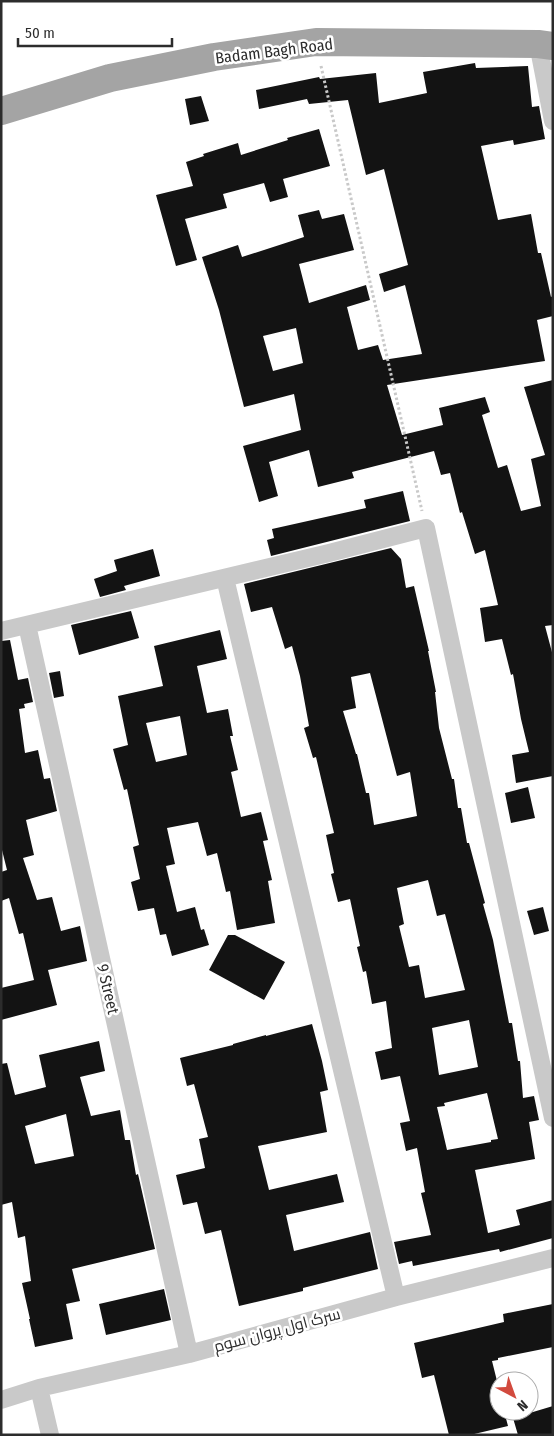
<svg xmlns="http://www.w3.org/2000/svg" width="554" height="1436" font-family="'Fira Sans Condensed',Cairo,sans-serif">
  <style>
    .building { fill: #131313; fill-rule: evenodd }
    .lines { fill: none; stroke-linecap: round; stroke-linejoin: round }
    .path { stroke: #c9c9c9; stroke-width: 3; stroke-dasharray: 2.5 2.5; stroke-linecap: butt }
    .street { stroke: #c9c9c9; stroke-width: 18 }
    .primary { stroke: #a4a4a4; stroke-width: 28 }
    .labels { text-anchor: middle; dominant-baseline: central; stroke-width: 5; stroke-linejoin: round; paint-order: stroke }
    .street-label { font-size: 16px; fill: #2c2c2c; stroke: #fff }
  </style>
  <rect width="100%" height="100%" fill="#fff"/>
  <!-- building -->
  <path class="building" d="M 475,63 L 476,68 L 528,66 L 532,107 L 539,106 L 545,139 L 514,145 L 513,140 L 481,146 L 498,220 L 531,214 L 538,253 L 541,253 L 551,297 L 553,296 L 553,316 L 537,320 L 545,361 L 387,385 L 402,435 L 443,425 L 439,408 L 485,397 L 490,412 L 482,415 L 498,468 L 507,465 L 521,511 L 541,506 L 531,459 L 545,455 L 524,387 L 553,380 L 553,625 L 545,626 L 553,656 L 553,776 L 516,783 L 512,755 L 529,752 L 521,719 L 513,674 L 511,675 L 502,639 L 485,642 L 480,608 L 498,605 L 485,550 L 475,554 L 462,512 L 460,513 L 450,473 L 441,475 L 434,451 L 352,472 L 354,478 L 318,487 L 309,450 L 269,462 L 278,496 L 259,502 L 243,446 L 301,430 L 294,394 L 244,407 L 219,310 L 202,257 L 238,245 L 242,257 L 304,237 L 298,215 L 319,210 L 322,219 L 344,214 L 354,250 L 299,264 L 309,303 L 366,285 L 370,300 L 347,307 L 358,350 L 378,345 L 383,360 L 422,354 L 405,285 L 384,292 L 379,274 L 408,265 L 384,169 L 366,175 L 348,100 L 309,104 L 307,99 L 259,109 L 256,90 L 319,77 L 320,79 L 376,73 L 379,103 L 427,93 L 423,72 ZM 296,328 L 303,363 L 273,371 L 263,336 Z
    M 201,96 L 209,121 L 190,125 L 185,99 Z
    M 319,129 L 330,166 L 283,179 L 288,197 L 270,202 L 264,183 L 223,194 L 227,208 L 185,219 L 197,260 L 176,266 L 156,195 L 193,186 L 186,162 L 204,156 L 203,154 L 238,143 L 241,155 L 288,140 L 287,138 Z
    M 403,491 L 410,521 L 271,556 L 267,540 L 274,538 L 272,529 L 366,508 L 364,500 Z
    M 391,548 L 401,559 L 406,588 L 414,586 L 429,651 L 428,651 L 436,692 L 435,692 L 439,728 L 452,779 L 454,779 L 458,808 L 461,808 L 467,843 L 469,843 L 485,903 L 483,904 L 493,940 L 509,1023 L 512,1023 L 518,1061 L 520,1061 L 523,1098 L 534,1096 L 539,1120 L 529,1122 L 535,1159 L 475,1170 L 488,1233 L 520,1225 L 516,1210 L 553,1200 L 553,1238 L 500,1252 L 499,1249 L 413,1266 L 412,1261 L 399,1264 L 394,1242 L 431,1235 L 421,1193 L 425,1192 L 417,1148 L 406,1151 L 400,1123 L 410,1121 L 400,1076 L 381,1080 L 375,1052 L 392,1048 L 386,1001 L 372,1004 L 366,971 L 363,972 L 357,947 L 360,946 L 350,899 L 338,902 L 331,874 L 334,873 L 326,835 L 334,833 L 316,757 L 313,758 L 304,728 L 309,726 L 300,676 L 292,646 L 285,649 L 272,607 L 251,612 L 244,584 ZM 370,673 L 397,776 L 410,772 L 417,816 L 374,825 L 369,793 L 366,793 L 357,754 L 356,754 L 343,711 L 356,708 L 351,677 ZM 428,880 L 437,916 L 445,914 L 465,990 L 425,998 L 419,965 L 409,967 L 399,926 L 404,924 L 397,888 ZM 469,1020 L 478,1067 L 439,1075 L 432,1028 ZM 487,1093 L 498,1139 L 491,1140 L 491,1142 L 447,1150 L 437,1107 L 445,1106 L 444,1103 Z
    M 153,549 L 160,576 L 124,586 L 126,590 L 100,597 L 94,579 L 117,571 L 114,560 Z
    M 131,611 L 139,638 L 79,655 L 71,625 Z
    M 220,630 L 227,659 L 197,666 L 207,713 L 228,709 L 233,736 L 230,736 L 238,770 L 231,772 L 241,817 L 261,812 L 268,840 L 263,841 L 272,880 L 268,881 L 275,923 L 237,930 L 230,891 L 226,892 L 217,853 L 207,856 L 198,822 L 167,828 L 175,864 L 166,866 L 177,912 L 195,907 L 201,930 L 204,929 L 209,945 L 172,956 L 166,934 L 160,935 L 154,908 L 138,911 L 131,882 L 140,879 L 133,847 L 139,845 L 127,789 L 124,790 L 113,749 L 128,745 L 118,696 L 163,686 L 154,646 ZM 180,716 L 187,755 L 156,762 L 146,723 Z
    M 10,640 L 18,680 L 28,678 L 33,702 L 24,704 L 25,708 L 19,709 L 25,753 L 38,750 L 44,779 L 50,778 L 57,811 L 26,820 L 34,855 L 23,858 L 37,900 L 52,897 L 61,931 L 80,926 L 87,961 L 48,970 L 57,1005 L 1,1020 L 1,988 L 34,980 L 23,933 L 19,934 L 9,898 L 1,901 L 1,872 L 7,870 L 1,846 L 1,641 Z
    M 60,671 L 64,696 L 54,698 L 49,673 Z
    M 528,787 L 535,818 L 511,823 L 505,793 Z
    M 543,907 L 549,931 L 534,935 L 527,911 Z
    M 228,935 L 235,935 L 285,962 L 264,1000 L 209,970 Z
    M 312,1024 L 322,1061 L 328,1090 L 320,1092 L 327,1132 L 258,1146 L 269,1190 L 337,1174 L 344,1202 L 286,1215 L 294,1251 L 370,1232 L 378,1269 L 303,1288 L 303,1291 L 239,1306 L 221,1230 L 205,1234 L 197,1202 L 183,1205 L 176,1175 L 205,1168 L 199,1139 L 208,1137 L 194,1084 L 187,1086 L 180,1058 L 233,1045 L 233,1044 L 266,1035 L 266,1036 Z
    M 99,1041 L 105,1071 L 80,1077 L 91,1116 L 120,1110 L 125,1140 L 130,1140 L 136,1175 L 138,1174 L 155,1249 L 72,1269 L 80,1301 L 66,1304 L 73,1339 L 35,1347 L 29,1319 L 30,1319 L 22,1283 L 31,1281 L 25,1236 L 18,1238 L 12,1202 L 1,1205 L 1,1064 L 7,1063 L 15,1095 L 46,1087 L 39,1055 ZM 66,1114 L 74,1156 L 35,1164 L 25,1126 Z
    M 164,1289 L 171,1320 L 106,1335 L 99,1304 Z
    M 553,1304 L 553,1347 L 498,1358 L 498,1360 L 492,1361 L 499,1389 L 499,1411 L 504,1411 L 508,1426 L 470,1435 L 449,1435 L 434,1375 L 422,1378 L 414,1343 L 504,1322 L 503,1314 Z
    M 553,1406 L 553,1435 L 518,1435 L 513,1418 Z"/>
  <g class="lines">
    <!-- path -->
    <path class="path" d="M 321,66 L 422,511"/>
    <!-- street -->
    <path class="street" d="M 538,44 L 553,121
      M 225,578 L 396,1297
      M 27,625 L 189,1354
      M 1,631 L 329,553 L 426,528 L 553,1118
      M 39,1388 L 50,1435
      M 1,1400 L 39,1388 L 189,1354 L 396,1297 L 553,1258"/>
    <!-- primary -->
    <path class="primary" d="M 1,111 L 110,78 L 214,57 L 316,42 L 538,44 L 553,46"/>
  </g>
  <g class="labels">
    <!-- street labels -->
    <g class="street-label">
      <text transform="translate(274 51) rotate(-7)">Badam Bagh Road</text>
      <text transform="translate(108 989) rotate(77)">9 Street</text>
      <text transform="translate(277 1330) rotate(-15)">سرک اول پروان سوم</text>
    </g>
  </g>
  <!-- border -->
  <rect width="554" height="1436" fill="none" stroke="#2c2c2c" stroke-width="5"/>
  <!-- north arrow -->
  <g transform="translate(514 1396) rotate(139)"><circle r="24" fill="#ffffff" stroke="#ababab"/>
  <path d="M0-4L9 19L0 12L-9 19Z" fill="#d24a3e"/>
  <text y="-8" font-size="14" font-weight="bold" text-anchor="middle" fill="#2c2c2c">N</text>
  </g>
  <!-- scale -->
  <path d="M18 38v8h154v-8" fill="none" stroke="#2c2c2c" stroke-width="2.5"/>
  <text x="25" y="38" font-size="15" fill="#2c2c2c" stroke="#ffffff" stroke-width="4" paint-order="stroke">50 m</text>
</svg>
